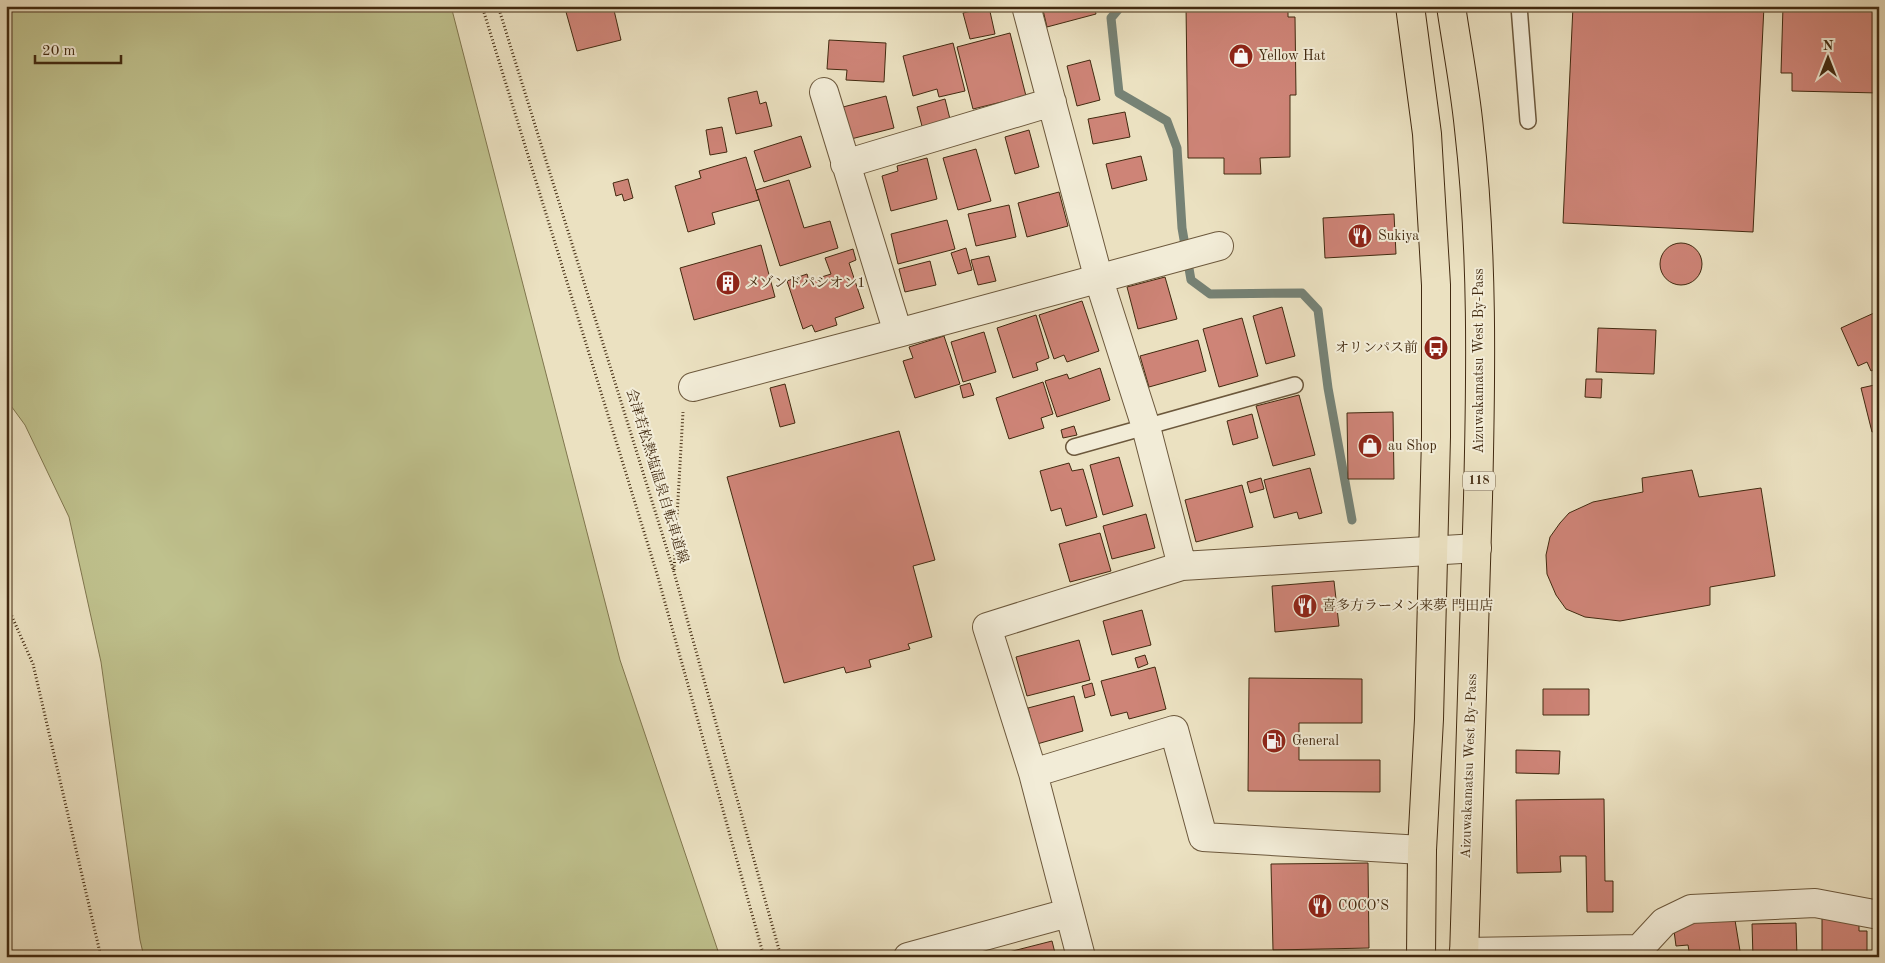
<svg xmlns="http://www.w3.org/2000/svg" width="1885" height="963" font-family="'Old Standard TT','Noto Serif JP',serif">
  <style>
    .green { fill: #bfc18d; stroke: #80764e }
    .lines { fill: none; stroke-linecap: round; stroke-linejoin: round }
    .stream { stroke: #768275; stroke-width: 9 }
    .building { fill: #ce8477; stroke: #422a10 }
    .service-casing { stroke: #6c583c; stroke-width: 18 }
    .minor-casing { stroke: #6c583c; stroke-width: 30 }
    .trunk-casing { stroke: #422a10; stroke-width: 30 }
    .path { stroke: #422a10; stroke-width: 3; stroke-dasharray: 1 2.5; stroke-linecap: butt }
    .service { stroke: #f2ecd7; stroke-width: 15 }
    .minor { stroke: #f2ecd7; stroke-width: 28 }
    .trunk { stroke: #ebe1c1; stroke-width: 28 }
    .labels { text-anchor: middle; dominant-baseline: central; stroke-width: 4; stroke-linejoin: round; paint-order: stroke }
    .shield { fill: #f2ecd7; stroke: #77644c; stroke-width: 1 }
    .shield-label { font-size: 12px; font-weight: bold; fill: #422a10 }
    .poi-label { font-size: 14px; fill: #422a10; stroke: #f2ecd7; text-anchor: start }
    .street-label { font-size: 14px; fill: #422a10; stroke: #f2ecd7 }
  </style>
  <rect width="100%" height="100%" fill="#ebe1c1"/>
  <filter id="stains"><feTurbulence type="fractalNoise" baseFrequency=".004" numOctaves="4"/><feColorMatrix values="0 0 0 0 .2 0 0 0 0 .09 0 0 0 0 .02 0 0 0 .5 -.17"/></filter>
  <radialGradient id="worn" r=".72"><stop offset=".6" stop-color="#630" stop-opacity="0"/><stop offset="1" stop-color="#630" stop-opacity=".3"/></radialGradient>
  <!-- green -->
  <path class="green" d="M 6,6 L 451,6 L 620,660 L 720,957 L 144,957 L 140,940 L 101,662 L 69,517 L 25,425 L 6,399 Z"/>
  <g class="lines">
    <!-- stream -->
    <path class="stream" d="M 1121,6 L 1111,18 L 1119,93 L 1167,121 L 1177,148 L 1182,228 L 1191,280 L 1210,294 L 1302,293 L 1318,310 L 1328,388 L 1352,520"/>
  </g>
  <!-- building -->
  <path class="building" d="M 587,6 L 613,6 L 621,40 L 577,51 L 566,12 Z
    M 1042,6 L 1094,6 L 1096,14 L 1047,27 Z
    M 1186,6 L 1288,6 L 1288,17 L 1295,17 L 1296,95 L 1290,95 L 1290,157 L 1260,158 L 1261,174 L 1224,174 L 1224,158 L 1188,158 Z
    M 1573,6 L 1764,6 L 1753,232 L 1563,223 Z
    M 1783,6 L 1879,6 L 1879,93 L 1792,91 L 1792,73 L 1781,73 Z
    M 989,7 L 995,34 L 970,39 L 963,13 Z
    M 1010,33 L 1026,96 L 973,109 L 957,47 Z
    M 829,40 L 886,43 L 884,82 L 846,80 L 847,70 L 827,69 Z
    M 953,43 L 965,91 L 939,97 L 937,89 L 913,96 L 903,56 Z
    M 1090,60 L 1100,100 L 1077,106 L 1067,66 Z
    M 757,91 L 760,104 L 766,102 L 772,126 L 736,134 L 728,98 Z
    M 886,96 L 894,128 L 851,139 L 843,107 Z
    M 945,99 L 951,123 L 923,130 L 917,107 Z
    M 1125,112 L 1130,137 L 1093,144 L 1088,119 Z
    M 722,127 L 727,152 L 710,155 L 706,130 Z
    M 1029,130 L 1039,167 L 1015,174 L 1005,137 Z
    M 801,136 L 811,167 L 764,182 L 754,151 Z
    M 976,149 L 991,201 L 958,210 L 943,158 Z
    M 1141,156 L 1147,180 L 1112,189 L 1106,164 Z
    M 746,157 L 759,200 L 712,213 L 715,224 L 688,232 L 675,186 L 701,178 L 699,171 Z
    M 927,158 L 937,199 L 891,211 L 882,176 L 898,171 L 897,166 Z
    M 628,179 L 633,198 L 624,201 L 622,194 L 616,196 L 613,183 Z
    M 789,180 L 804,228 L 830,221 L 838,248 L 780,266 L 756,190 Z
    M 1059,192 L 1068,226 L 1027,237 L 1018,203 Z
    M 1009,205 L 1016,237 L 976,246 L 968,214 Z
    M 1394,214 L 1396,254 L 1325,258 L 1323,218 Z
    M 947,220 L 955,249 L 898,264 L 891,234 Z
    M1660 264a21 21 0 1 1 42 0a21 21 0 1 1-42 0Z
    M 761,245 L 775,297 L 694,320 L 680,268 Z
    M 966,248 L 972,270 L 958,274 L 951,253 Z
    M 853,249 L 856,260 L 849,263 L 864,308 L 835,318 L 837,325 L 815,332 L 812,325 L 803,329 L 787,281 L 807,274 L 809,281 L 831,274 L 825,258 Z
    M 989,256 L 996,281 L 978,285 L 971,260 Z
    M 930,261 L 936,285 L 905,292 L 899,269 Z
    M 1165,277 L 1177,319 L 1138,329 L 1127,287 Z
    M 1082,301 L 1099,351 L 1067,362 L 1064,355 L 1054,359 L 1039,315 Z
    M 1282,307 L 1295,356 L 1266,364 L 1253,316 Z
    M 1874,313 L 1879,322 L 1879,367 L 1871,371 L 1867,362 L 1858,366 L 1841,328 Z
    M 1036,315 L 1049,358 L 1036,363 L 1038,370 L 1013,378 L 997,328 Z
    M 1242,318 L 1258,376 L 1219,387 L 1203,329 Z
    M 1598,328 L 1656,330 L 1654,374 L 1596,372 Z
    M 984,332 L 996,372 L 963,382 L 951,342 Z
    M 944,336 L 960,384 L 915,398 L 903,361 L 913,358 L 909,347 Z
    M 1198,340 L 1206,371 L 1149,387 L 1140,356 Z
    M 1100,368 L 1110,400 L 1057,417 L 1045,381 L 1067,374 L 1069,379 Z
    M 1586,379 L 1602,379 L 1601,398 L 1585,397 Z
    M 1043,382 L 1053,414 L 1041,418 L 1044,428 L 1009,439 L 996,398 Z
    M 970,383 L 974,395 L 963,398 L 960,386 Z
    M 785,384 L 795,423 L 780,427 L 770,388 Z
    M 1879,384 L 1879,430 L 1872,432 L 1861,388 Z
    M 1299,395 L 1315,455 L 1273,466 L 1256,406 Z
    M 1393,412 L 1394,479 L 1348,479 L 1347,413 Z
    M 1252,414 L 1258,438 L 1233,445 L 1227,421 Z
    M 1074,426 L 1077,435 L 1063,438 L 1061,430 Z
    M 899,431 L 935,560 L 913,566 L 932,637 L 908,644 L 910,649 L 869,660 L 871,667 L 846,673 L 844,667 L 784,683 L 727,477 Z
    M 1119,457 L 1133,506 L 1103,515 L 1090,465 Z
    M 1069,463 L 1072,471 L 1083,469 L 1097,517 L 1066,526 L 1061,508 L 1051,511 L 1040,471 Z
    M 1310,468 L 1322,513 L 1299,519 L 1297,512 L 1274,518 L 1264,480 Z
    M 1692,470 L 1699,497 L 1761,488 L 1775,576 L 1710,587 L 1710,605 L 1620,621 L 1585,617 L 1566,609 L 1556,595 L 1547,574 L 1546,555 L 1550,537 L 1560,523 L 1569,513 L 1593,502 L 1643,492 L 1642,478 Z
    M 1261,478 L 1264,489 L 1250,493 L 1247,482 Z
    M 1242,485 L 1253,527 L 1196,542 L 1185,500 Z
    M 1146,514 L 1155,548 L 1112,559 L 1103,526 Z
    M 1100,533 L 1111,571 L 1070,582 L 1059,544 Z
    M 1334,581 L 1339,626 L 1275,632 L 1272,586 Z
    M 1142,610 L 1151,645 L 1112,655 L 1103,621 Z
    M 1079,640 L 1090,680 L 1027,696 L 1016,657 Z
    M 1145,655 L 1148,664 L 1138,668 L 1135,658 Z
    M 1155,667 L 1166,709 L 1129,719 L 1127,712 L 1111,716 L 1101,681 Z
    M 1249,678 L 1362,679 L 1362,723 L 1299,723 L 1299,760 L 1380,760 L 1380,792 L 1248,791 Z
    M 1092,683 L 1095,695 L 1085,698 L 1082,686 Z
    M 1543,689 L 1589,689 L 1589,715 L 1543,715 Z
    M 1074,696 L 1083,731 L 1037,744 L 1028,708 Z
    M 1516,750 L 1560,751 L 1559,774 L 1516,773 Z
    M 1604,799 L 1605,881 L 1613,881 L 1613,912 L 1587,912 L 1586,856 L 1560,856 L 1561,872 L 1517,873 L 1516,800 Z
    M 1368,863 L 1369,948 L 1273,950 L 1271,864 Z
    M 1734,914 L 1741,957 L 1713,957 L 1712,954 L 1690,957 L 1688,945 L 1676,946 L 1673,923 Z
    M 1822,917 L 1859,918 L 1859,931 L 1867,931 L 1867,954 L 1858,954 L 1858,957 L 1822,957 Z
    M 1796,923 L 1797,957 L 1753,957 L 1752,924 Z
    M 1052,941 L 1056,957 L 1006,957 L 1005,953 Z"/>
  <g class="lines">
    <defs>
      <path id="service" d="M 1519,6 L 1528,121
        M 1074,447 L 1295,385"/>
      <path id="minor" d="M 1026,6 L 1099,280 L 1146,427 L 1182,566
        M 824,92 L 898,333 L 1219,246
        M 845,164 L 1052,102
        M 693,387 L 898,333
        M 1033,773 L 1174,730 L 1203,837 L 1422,850
        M 1464,952 L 1639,949 L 1664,922 L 1691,909 L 1815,903 L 1879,915
        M 908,957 L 1068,913
        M 1081,957 L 1033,773 L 987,627 L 1182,566 L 1477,548"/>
      <path id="trunk" d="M 1410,6 L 1427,134 L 1436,285 L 1436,437 L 1429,719 L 1422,850 L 1421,957
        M 1451,6 C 1457,47 1465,88 1469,129 C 1483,251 1481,375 1478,498 C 1474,651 1468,804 1464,957"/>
    </defs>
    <!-- service casing -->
    <use href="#service" class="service-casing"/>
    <!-- minor casing -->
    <use href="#minor" class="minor-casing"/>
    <!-- trunk casing -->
    <use href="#trunk" class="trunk-casing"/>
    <!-- path -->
    <path class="path" d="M 482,6 L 657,574 L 764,957
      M 498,6 L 674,572 L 781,957
      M 674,570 L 683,412
      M 6,603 L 33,664 L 101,957"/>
    <!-- service -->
    <use href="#service" class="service"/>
    <!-- minor -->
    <use href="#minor" class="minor"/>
    <!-- trunk -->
    <use href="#trunk" class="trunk"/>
  </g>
  <!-- icons -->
  <defs>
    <symbol id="shop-disc" viewBox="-11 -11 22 22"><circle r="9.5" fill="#8f2418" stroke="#f2ecd7"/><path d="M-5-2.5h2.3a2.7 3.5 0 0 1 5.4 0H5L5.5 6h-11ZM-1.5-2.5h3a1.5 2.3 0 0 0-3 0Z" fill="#fff"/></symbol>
    <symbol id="restaurant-disc" viewBox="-11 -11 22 22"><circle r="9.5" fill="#8f2418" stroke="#f2ecd7"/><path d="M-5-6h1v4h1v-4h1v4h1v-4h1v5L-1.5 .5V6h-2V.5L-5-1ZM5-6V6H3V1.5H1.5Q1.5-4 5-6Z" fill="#fff"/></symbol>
    <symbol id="building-disc" viewBox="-11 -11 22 22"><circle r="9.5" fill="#8f2418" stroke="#f2ecd7"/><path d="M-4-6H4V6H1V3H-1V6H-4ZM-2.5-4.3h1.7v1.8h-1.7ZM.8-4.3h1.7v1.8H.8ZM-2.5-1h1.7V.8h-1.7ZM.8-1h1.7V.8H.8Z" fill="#fff"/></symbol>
    <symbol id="bus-disc" viewBox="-11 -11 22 22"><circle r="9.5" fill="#8f2418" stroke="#f2ecd7"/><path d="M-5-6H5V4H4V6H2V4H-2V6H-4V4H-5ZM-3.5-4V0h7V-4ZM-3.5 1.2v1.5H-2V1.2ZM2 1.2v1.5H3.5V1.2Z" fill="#fff"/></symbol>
    <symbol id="fuel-disc" viewBox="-11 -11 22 22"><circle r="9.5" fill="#8f2418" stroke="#f2ecd7"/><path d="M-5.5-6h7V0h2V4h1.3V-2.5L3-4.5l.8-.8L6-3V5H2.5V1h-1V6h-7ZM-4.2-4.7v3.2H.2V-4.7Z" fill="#fff"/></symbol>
  </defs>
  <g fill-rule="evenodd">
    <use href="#shop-disc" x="1227" y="42" width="28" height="28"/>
    <use href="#restaurant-disc" x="1346" y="222" width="28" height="28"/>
    <use href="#building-disc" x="714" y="269" width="28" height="28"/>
    <use href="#bus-disc" x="1422" y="334" width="28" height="28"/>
    <use href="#shop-disc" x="1356" y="432" width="28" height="28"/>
    <use href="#restaurant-disc" x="1291" y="592" width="28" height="28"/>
    <use href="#fuel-disc" x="1260" y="727" width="28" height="28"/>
    <use href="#restaurant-disc" x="1306" y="892" width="28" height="28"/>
  </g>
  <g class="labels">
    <!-- shield labels -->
    <rect class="shield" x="1463" y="471.5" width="32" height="19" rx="4"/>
    <g class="shield-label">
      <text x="1479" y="481">118</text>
    </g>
    <!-- poi labels -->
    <g class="poi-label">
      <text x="1258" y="56">Yellow Hat</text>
      <text x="1378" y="236">Sukiya</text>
      <text x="746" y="283">メゾンドパシオン1</text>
      <text x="1418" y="348" text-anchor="end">オリンパス前</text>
      <text x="1388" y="446">au Shop</text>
      <text x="1322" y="606">喜多方ラーメン来夢 門田店</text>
      <text x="1292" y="741">General</text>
      <text x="1338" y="906">COCO’S</text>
    </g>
    <!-- street labels -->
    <g class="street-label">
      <text transform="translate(1479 361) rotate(-90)">Aizuwakamatsu West By-Pass</text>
      <text transform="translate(657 476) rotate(73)">会津若松熱塩温泉自転車道線</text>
      <text transform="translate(1469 766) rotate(-88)">Aizuwakamatsu West By-Pass</text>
    </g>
  </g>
  <!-- margin -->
  <rect width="1885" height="963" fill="none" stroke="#ebe1c1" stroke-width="25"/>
  <rect x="8" y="8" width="1870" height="948" fill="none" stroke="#422a10" stroke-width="2.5"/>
  <rect x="12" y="12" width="1860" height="938" fill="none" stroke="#422a10"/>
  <!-- north arrow -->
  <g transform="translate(1828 58)" stroke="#f2ecd7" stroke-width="4" paint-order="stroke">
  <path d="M0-4L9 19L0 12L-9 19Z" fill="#422a10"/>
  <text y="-8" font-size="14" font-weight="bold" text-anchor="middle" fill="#422a10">N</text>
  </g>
  <!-- scale -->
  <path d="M35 55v8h86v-8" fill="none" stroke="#422a10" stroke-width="2.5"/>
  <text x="42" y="55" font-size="15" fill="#422a10" stroke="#f2ecd7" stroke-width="4" paint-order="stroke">20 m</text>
  <rect width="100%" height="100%" filter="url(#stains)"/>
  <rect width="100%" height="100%" fill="url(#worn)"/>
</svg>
